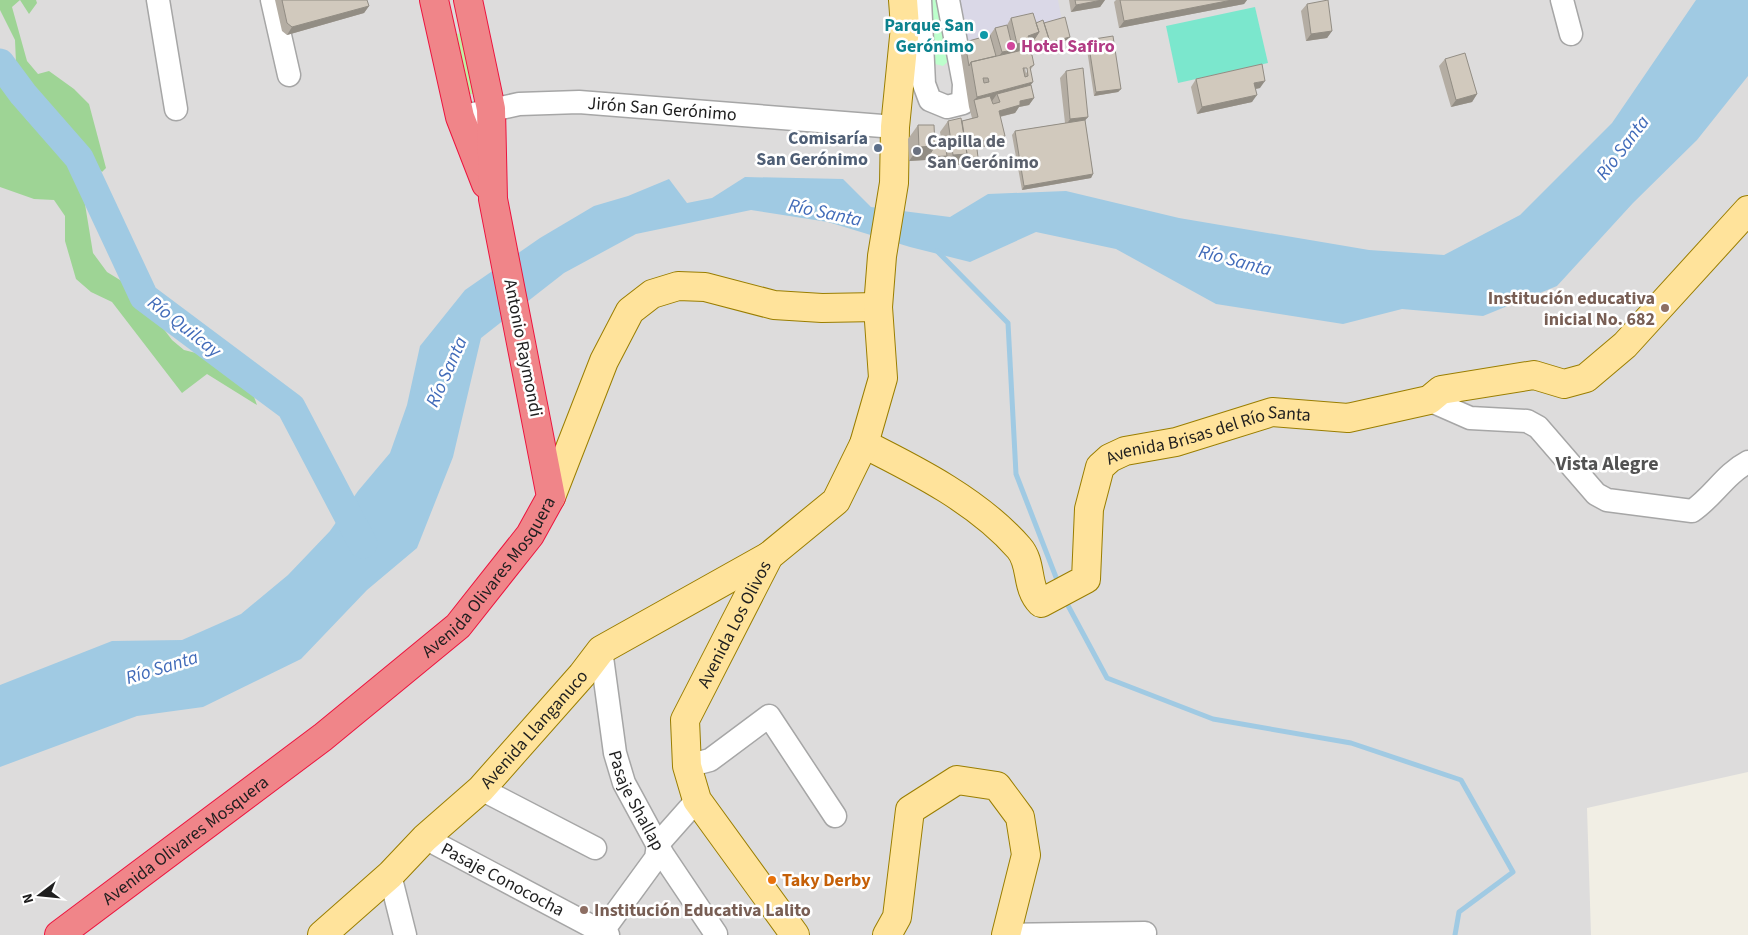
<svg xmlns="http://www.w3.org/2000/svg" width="1748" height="935" font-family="'Source Sans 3',sans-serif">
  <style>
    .residential { fill: #dddcdc }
    .grass { fill: #bff0a5 }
    .forest { fill: #9ed495 }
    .park { fill: #bdffcc }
    .pitch { fill: #7be7cd }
    .plaza { fill: #dad8e7 }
    .water { fill: #a0cae3 }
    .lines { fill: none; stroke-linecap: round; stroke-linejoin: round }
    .stream { stroke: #a0cae3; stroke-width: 5 }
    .river { stroke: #a0cae3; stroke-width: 29 }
    .minor-casing { stroke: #a6a6a6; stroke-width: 25 }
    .major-casing { stroke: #9a7e00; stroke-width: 30 }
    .highway-casing { stroke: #ec143e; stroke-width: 30 }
    .minor { stroke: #fff; stroke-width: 22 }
    .major { stroke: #ffe39b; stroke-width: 28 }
    .highway { stroke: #f08589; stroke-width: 28 }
    .wall { fill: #b4ada3; fill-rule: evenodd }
    .shaded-wall { fill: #928d84 }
    .building { fill: #d1c9bd; stroke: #928d84; fill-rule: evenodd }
    .culture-dot { fill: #0f9aa8; stroke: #fff; stroke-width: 2 }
    .hotel-dot { fill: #d1479c; stroke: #fff; stroke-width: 2 }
    .service-dot { fill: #5c6f8a; stroke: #fff; stroke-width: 2 }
    .worship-dot { fill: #6b7280; stroke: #fff; stroke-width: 2 }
    .education-dot { fill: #8d6e63; stroke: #fff; stroke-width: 2 }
    .food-dot { fill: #e8710a; stroke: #fff; stroke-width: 2 }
    .labels { text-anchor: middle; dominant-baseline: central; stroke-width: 5; stroke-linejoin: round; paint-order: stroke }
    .culture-label { font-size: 18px; font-weight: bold; fill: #0d838f; stroke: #fff; text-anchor: end }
    .hotel-label { font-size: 18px; font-weight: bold; fill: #b23c85; stroke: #fff; text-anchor: start }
    .street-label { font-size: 18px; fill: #1f1f1f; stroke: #fff }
    .service-label { font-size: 18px; font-weight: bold; fill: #4e5e75; stroke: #fff; text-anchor: end }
    .worship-label { font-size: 18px; font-weight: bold; fill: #5b616d; stroke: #fff; text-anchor: start }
    .education-label { font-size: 18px; font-weight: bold; fill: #785e54; stroke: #fff; text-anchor: end }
    .food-label { font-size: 18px; font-weight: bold; fill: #c56008; stroke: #fff; text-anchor: start }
    .water-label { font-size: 19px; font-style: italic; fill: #416bb9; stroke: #fff }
    .quarter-label { font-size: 20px; font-weight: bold; fill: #525252; stroke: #fff }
  </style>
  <rect width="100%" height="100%" fill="#f1eee4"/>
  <!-- residential -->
  <path class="residential" d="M 0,0 L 1748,0 L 1748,772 L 1587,808 L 1591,935 L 0,935 Z"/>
  <!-- grass -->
  <path class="grass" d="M 470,31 L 479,94 L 468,94 L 457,34 Z"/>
  <!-- forest -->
  <path class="forest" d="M 0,0 L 36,0 L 37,3 L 29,14 L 20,0 L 12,7 L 27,61 L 38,74 L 49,71 L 74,89 L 89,104 L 106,168 L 102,172 L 29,87 L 16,63 L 15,40 L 0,10 Z
    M 0,81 L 27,120 L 47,136 L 62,153 L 82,186 L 93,253 L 107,272 L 133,288 L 172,340 L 184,350 L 196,353 L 237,375 L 250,386 L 257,405 L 207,374 L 182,393 L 112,302 L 91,292 L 76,279 L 65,241 L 65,216 L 54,200 L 34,199 L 0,187 Z"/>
  <!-- park -->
  <path class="park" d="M 929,0 L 943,0 L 952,58 L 943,66 L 931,63 Z"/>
  <!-- pitch -->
  <path class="pitch" d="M 1255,7 L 1268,63 L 1178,83 L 1166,26 Z"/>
  <!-- plaza -->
  <path class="plaza" d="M 951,0 L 1058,0 L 1062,21 L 960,49 Z"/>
  <!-- water -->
  <path class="water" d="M 1696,0 L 1748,0 L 1748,76 L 1697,140 L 1633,203 L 1557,286 L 1483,316 L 1402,309 L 1343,324 L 1216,304 L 1116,249 L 1036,232 L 970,262 L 910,247 L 828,222 L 751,210 L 636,234 L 564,273 L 481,338 L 453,457 L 417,548 L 367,590 L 301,659 L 203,707 L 137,716 L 0,767 L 0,685 L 112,641 L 182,640 L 241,614 L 288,575 L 330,531 L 358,491 L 390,453 L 407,405 L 420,346 L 465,290 L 540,238 L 594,206 L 628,196 L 669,179 L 687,203 L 712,198 L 745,177 L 843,179 L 871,207 L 950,217 L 988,194 L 1066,191 L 1179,218 L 1369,250 L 1444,255 L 1520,215 L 1612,123 Z"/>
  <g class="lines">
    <!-- stream -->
    <path class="stream" d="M 937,251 L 1008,323 L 1016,474 L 1059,585
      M 1065,600 L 1107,678 L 1213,719 L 1351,743 L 1461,780 L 1513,872 L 1459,912 L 1455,935"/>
    <!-- river -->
    <path class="river" d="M 0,63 L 23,94 L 79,158 L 144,297 L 291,407 L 363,544"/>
    <defs>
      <g id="minor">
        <path d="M 158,0 L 176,109"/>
        <path d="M 272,0 L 289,75"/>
        <path d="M 920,0 L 924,84 L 930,100 L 947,107 L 963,103 L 964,84 L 948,0"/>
        <path d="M 1562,0 L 1571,34"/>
        <path id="s1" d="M 460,117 L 519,104 L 579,102 L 895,127"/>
        <path d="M 1429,400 L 1470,418 L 1527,421 L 1538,427 L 1596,494 L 1607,500 L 1692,511 C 1713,497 1725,474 1748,462"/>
        <path id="s2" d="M 601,650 L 615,753 L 624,783 L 663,855 L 716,934"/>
        <path d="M 687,766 L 710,760 L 769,716 L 835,816"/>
        <path d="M 481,789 L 595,848"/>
        <path id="s3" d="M 425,838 L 608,935"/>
        <path d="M 390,875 L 405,935"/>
        <path d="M 602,932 L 656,858 L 658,844 L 697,800"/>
        <path d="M 1006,935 L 1145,933"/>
      </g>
      <g id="major">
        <path id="s4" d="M 864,444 C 918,471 979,502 1019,548 C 1033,564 1025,587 1041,603 L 1086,579 L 1089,509 L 1100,467 L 1110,458 L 1125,451 L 1176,442 L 1272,412 L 1348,418 L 1429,400 L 1441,390 L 1534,375 L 1564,384 L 1586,378 L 1625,345 L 1748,210"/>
        <path d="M 551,497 L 604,361 L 630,311 L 652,294 L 678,286 L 705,287 L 774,305 L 822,308 L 878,307"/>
        <path id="s5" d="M 322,935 L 390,875 L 425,838 L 481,789 L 582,675 L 601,650 L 769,556"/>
        <path id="s6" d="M 795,935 L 697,800 L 687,766 L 685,720 L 769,556 L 836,501 L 864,444 L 883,378 L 878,307 L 882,256 L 894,183 L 895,127 L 905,27 L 903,0"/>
        <path d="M 887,935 L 897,917 L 910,810 L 957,780 L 997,786 L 1020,817 L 1026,855 L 1006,935"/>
      </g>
      <g id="highway">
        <path d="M 434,0 L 460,117 L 486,184"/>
        <path id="s7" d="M 59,935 L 323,737 L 458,626 L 530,535 L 551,497 L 493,199 L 491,109 L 468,0"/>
      </g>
    </defs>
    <!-- minor casing -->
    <use href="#minor" class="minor-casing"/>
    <!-- major casing -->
    <use href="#major" class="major-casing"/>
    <!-- highway casing -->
    <use href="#highway" class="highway-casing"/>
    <!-- minor -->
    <use href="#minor" class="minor"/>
    <!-- major -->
    <use href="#major" class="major"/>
    <!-- highway -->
    <use href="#highway" class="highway"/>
  </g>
  <!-- wall -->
  <path class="wall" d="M 275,0 L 367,0 L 369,6 L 364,13 L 287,35 L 282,31 Z
    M 1069,0 L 1105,0 L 1100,7 L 1071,12 Z
    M 1116,0 L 1247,0 L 1244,4 L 1119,28 L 1114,2 Z
    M 1307,4 L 1332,31 L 1327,38 L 1306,41 L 1301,11 Z
    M 1011,18 L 1044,23 L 1067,40 L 1027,52 L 1034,65 L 1031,69 L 1031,85 L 1034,98 L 1029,105 L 1019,107 L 1015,113 L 1000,117 L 1000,143 L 977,148 L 978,157 L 973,165 L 945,165 L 945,159 L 909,161 L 908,139 L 918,125 L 934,138 L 941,138 L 940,132 L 948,121 L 962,121 L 972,118 L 969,107 L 960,49 L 965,42 L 990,35 L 995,28 L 1007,25 ZM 1025,68 L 1027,68 L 1028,71 L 1026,73 Z
    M 1088,40 L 1121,89 L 1118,92 L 1094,96 L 1086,43 Z
    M 1445,59 L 1477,94 L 1472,102 L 1451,107 L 1439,66 Z
    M 1066,71 L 1088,117 L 1085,120 L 1093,174 L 1091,178 L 1022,190 L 1012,135 L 1015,131 L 1065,123 L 1060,78 Z
    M 1196,79 L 1260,88 L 1256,89 L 1252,102 L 1197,114 L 1191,87 Z"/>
  <!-- shaded-wall -->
  <path class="shaded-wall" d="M 1102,0 L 1105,0 L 1100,7 L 1071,12 L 1076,5 Z
    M 1232,0 L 1247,0 L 1244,4 L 1119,28 L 1124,21 Z
    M 369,6 L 364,13 L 287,35 L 292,27 Z
    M 1332,31 L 1327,38 L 1306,41 L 1311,34 Z
    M 1039,32 L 1049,39 L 1070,37 L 1067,40 L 1021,54 L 1003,64 L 1017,44 L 1028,36 Z
    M 1013,50 L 1003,64 L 997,59 L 1002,52 Z
    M 1265,81 L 1260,88 L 1249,90 L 1254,83 Z
    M 1033,82 L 1026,92 L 997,94 L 992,101 L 976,106 L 974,100 L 977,97 Z
    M 1121,89 L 1118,92 L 1094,96 L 1096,92 Z
    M 1477,94 L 1472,102 L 1451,107 L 1456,100 Z
    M 1257,95 L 1252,102 L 1197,114 L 1202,107 Z
    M 1034,98 L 1029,105 L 1019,107 L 1015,113 L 994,118 L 999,111 L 1020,101 Z
    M 1088,117 L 1082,124 L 1065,127 L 1070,119 Z
    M 1005,136 L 1000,143 L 971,150 L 976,142 Z
    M 935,146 L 925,160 L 909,161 L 919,147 Z
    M 967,154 L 978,157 L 973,165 L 945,165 L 953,155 Z
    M 947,156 L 944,160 L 925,160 L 928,157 Z
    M 1093,174 L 1091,178 L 1022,190 L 1024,186 Z"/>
  <!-- building -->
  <path class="building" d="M 282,0 L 367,0 L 369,6 L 292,27 L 287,23 Z
    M 1075,0 L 1102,0 L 1076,5 Z
    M 1120,0 L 1232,0 L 1124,21 Z
    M 1328,0 L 1332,31 L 1311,34 L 1307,4 Z
    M 1033,13 L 1039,32 L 1028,36 L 1030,41 L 1017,44 L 1011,18 Z
    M 1065,17 L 1070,37 L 1047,43 L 1049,39 L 1044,23 Z
    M 1043,20 L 1049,39 L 1030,46 L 1039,32 L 1036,23 Z
    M 1007,25 L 1013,50 L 1002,52 L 995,28 Z
    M 990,35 L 996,56 L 971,62 L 969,66 L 965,42 Z
    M 1113,36 L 1121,89 L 1096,92 L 1088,40 Z
    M 1023,50 L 1032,55 L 1034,65 L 1030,67 L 1033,82 L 977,97 L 971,62 ZM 1023,68 L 1027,68 L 1028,76 L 1025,77 ZM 983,78 L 988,78 L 989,82 L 984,83 Z
    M 1465,53 L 1477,94 L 1456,100 L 1445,59 Z
    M 1262,64 L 1265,81 L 1254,83 L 1257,95 L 1202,107 L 1196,79 Z
    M 1083,68 L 1088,117 L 1070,119 L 1066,71 Z
    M 1031,85 L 1034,98 L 1020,101 L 1020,105 L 999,111 L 1005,136 L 976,142 L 978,157 L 965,158 L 967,154 L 962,121 L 978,117 L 974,100 L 990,96 L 993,104 L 1000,102 L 997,94 Z
    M 961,118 L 967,154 L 953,155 L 948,121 Z
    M 1085,120 L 1093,174 L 1024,186 L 1015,131 Z
    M 918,125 L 934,125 L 935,146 L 919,147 Z
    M 944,137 L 947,156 L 928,157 L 935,146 L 934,138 Z"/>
  <!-- markers -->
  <circle class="culture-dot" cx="984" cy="35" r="5"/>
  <circle class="hotel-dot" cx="1011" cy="46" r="5"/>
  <circle class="service-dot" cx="878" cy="148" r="5"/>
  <circle class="worship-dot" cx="917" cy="151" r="5"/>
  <g class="education-dot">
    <circle cx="1665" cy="308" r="5"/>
    <circle cx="584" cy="910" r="5"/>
  </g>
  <circle class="food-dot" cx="772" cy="880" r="5"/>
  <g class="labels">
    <!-- culture labels -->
    <g class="culture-label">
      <text x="974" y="25">Parque San<tspan x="974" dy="21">Gerónimo</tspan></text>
    </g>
    <!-- hotel labels -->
    <g class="hotel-label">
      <text x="1021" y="46">Hotel Safiro</text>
    </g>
    <!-- street labels -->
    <g class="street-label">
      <text stroke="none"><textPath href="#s1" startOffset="204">Jirón San Gerónimo</textPath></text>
      <text transform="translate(523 348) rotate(79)">Antonio Raymondi</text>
      <text stroke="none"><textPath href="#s4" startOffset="528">Avenida Brisas del Río Santa</textPath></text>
      <text stroke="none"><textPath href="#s7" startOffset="562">Avenida Olivares Mosquera</textPath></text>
      <text stroke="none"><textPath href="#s6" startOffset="356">Avenida Los Olivos</textPath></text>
      <text stroke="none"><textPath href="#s5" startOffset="296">Avenida Llanganuco</textPath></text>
      <text stroke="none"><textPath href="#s2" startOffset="156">Pasaje Shallap</textPath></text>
      <text stroke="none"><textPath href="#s7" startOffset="158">Avenida Olivares Mosquera</textPath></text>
      <text stroke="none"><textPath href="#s3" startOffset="88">Pasaje Conococha</textPath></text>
    </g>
    <!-- service labels -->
    <g class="service-label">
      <text x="868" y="138">Comisaría<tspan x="868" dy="21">San Gerónimo</tspan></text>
    </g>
    <!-- worship labels -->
    <g class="worship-label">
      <text x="927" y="141">Capilla de<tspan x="927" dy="21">San Gerónimo</tspan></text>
    </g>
    <!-- education labels -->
    <g class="education-label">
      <text x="1655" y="298">Institución educativa<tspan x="1655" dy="21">inicial No. 682</tspan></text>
      <text x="594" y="910" text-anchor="start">Institución Educativa Lalito</text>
    </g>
    <!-- food labels -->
    <g class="food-label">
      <text x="782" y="880">Taky Derby</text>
    </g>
    <!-- water labels -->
    <g class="water-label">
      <text transform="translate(1623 148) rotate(-53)">Río Santa</text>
      <text transform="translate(825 213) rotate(12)">Río Santa</text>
      <text transform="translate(1235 261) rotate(15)">Río Santa</text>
      <text transform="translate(184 327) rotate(38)">Río Quilcay</text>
      <text transform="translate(447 372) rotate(-66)">Río Santa</text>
      <text transform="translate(162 668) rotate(-17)">Río Santa</text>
    </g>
    <!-- quarter labels -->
    <g class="quarter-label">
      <text x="1607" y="464">Vista Alegre</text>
    </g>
  </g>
  <!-- north arrow -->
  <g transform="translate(40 895) rotate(254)" stroke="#ffffff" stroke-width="4" paint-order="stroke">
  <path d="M0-4L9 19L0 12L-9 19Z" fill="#1f1f1f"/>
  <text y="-8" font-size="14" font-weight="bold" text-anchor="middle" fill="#1f1f1f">N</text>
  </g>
</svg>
